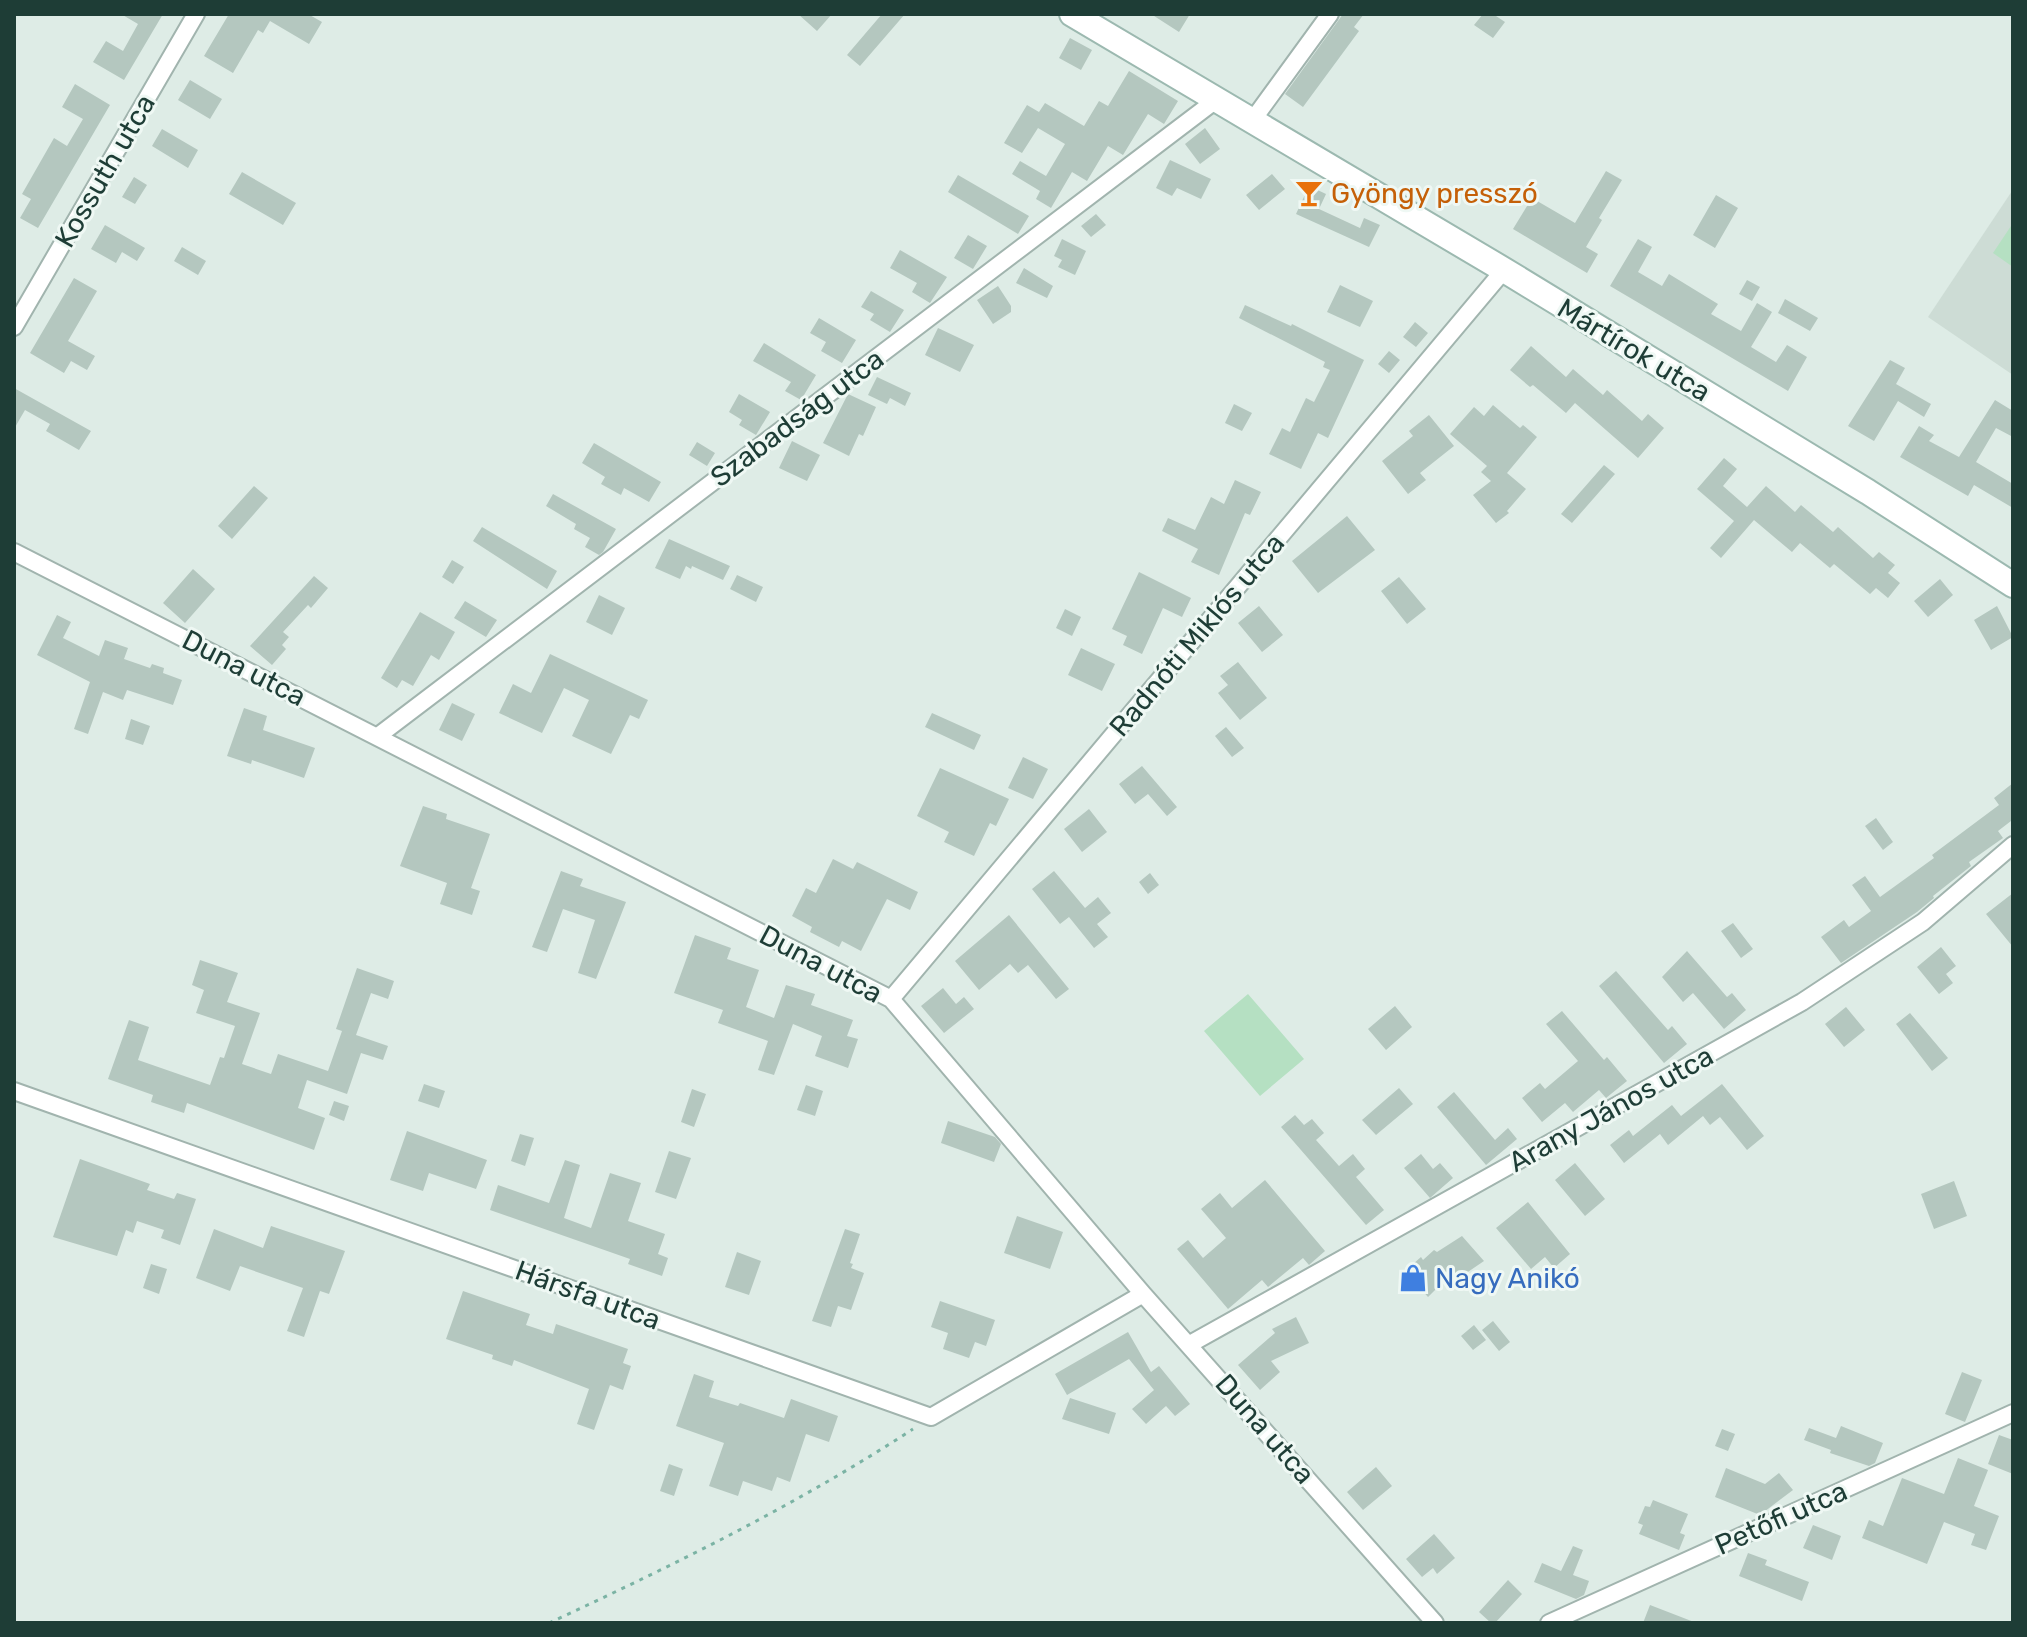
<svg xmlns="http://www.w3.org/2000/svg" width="2027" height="1637" font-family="Rubik,sans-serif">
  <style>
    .built { fill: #cddcd5 }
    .green { fill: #b5e0c2 }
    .building { fill: #b4c7bf }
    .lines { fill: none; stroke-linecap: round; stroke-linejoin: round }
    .street-casing { stroke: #a1b4ae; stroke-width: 20 }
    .secondary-casing { stroke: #9cb9b0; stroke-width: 28 }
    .path { stroke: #7bb3a4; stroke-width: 3; stroke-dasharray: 4 6; stroke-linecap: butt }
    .street { stroke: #fff; stroke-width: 16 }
    .secondary { stroke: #fff; stroke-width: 24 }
    .labels { text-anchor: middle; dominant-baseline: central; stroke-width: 6; stroke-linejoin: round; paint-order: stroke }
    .street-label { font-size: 28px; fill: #1e3d36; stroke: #eff8f4 }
    .food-label { font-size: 28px; fill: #c56008; stroke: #eff8f4; text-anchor: start }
    .shop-label { font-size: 28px; fill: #366cbe; stroke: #eff8f4; text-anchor: start }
  </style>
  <rect width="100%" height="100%" fill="#deece6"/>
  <!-- built -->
  <path class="built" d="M 2012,191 L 2013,192 L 2013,375 L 1928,317 Z"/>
  <!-- green -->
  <path class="green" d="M 2013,223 L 2013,267 L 1993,253 Z
    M 1248,994 L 1304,1059 L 1260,1096 L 1204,1031 Z"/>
  <!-- building -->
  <path class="building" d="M 121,14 L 163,14 L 124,80 L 93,62 L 106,41 L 123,51 L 138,24 Z
    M 229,14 L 308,14 L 322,22 L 309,44 L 270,21 L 263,33 L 258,30 L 233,73 L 204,56 Z
    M 798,14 L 832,14 L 817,31 Z
    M 882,14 L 905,14 L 860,66 L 847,55 Z
    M 1151,14 L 1190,14 L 1179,32 Z
    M 1343,14 L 1364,14 L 1354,27 L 1359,31 L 1303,107 L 1285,94 Z
    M 1483,14 L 1493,14 L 1505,22 L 1493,38 L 1474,25 Z
    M 1070,38 L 1092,50 L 1081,70 L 1059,58 Z
    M 1129,71 L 1178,101 L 1164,124 L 1148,114 L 1123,155 L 1108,146 L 1087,181 L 1072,172 L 1051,208 L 1036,199 L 1040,191 L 1012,174 L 1020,161 L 1046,176 L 1065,144 L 1038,128 L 1022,153 L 1004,143 L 1027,105 L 1039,112 L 1045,103 L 1084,126 L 1099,101 L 1108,106 Z
    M 190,80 L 222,99 L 210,119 L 178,100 Z
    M 75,84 L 110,105 L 38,228 L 20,218 L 31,199 L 22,194 L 54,138 L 67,146 L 83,119 L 62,107 Z
    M 1205,128 L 1220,149 L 1200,164 L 1185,144 Z
    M 162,129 L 198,150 L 188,168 L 152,146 Z
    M 1170,160 L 1211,179 L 1201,199 L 1177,188 L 1172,196 L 1156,188 Z
    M 1606,171 L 1622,180 L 1599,218 L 1602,220 L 1586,247 L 1598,254 L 1587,273 L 1513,229 L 1532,198 L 1575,223 Z
    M 242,172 L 296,203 L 283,225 L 229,194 Z
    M 1272,174 L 1285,189 L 1259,210 L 1246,195 Z
    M 958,175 L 1029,216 L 1018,234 L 948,192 Z
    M 134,177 L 147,185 L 135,204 L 122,197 Z
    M 1309,186 L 1326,194 L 1319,209 L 1360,228 L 1364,218 L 1380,225 L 1369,247 L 1296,214 Z
    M 1716,195 L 1738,208 L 1715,248 L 1693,235 Z
    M 1096,214 L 1106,225 L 1091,237 L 1081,226 Z
    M 105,225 L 145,248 L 137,261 L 122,252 L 116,263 L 91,249 Z
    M 968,235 L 987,246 L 973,269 L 954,258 Z
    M 1062,239 L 1086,251 L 1075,275 L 1058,267 L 1062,260 L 1054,256 Z
    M 1638,239 L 1652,247 L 1638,272 L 1662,286 L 1669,274 L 1718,304 L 1711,314 L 1741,331 L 1757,303 L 1772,312 L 1751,347 L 1776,362 L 1787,345 L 1807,357 L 1788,391 L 1610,286 Z
    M 182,247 L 206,261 L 198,275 L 174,261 Z
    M 900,250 L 947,277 L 930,303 L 912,292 L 917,283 L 890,268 Z
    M 1024,268 L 1053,286 L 1047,298 L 1016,283 Z
    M 74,278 L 97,291 L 68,341 L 95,356 L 87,370 L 71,361 L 64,373 L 30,353 Z
    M 1747,280 L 1760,287 L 1752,301 L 1739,294 Z
    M 1340,285 L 1373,301 L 1360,327 L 1327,312 Z
    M 998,286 L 1011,306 L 1011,312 L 993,324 L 977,300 Z
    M 871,291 L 904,310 L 890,332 L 870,320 L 874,314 L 861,307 Z
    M 1785,299 L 1818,318 L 1810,331 L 1778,313 Z
    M 1245,305 L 1291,326 L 1292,324 L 1364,360 L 1328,438 L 1318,433 L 1301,469 L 1269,454 L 1282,428 L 1290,432 L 1306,398 L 1314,402 L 1330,370 L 1323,367 L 1325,362 L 1239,318 Z
    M 819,318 L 856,340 L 842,363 L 821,351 L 826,342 L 810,333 Z
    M 1415,322 L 1428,333 L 1416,347 L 1403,337 Z
    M 938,328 L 974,345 L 960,372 L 925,355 Z
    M 764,343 L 816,375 L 801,400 L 785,391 L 791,382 L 753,361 Z
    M 1531,346 L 1566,377 L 1573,369 L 1603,395 L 1607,390 L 1642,421 L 1648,414 L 1664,428 L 1638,458 L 1575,403 L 1566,413 L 1533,385 L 1530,387 L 1510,370 Z
    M 1389,351 L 1400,360 L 1389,373 L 1378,364 Z
    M 1890,360 L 1905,368 L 1896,384 L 1931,404 L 1924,417 L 1898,401 L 1874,441 L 1848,426 Z
    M 877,377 L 911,393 L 905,406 L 890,398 L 887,404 L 868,395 Z
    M 14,388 L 91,431 L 79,450 L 46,431 L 50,424 L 25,410 L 14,429 Z
    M 739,394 L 770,412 L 756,435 L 739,425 L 742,420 L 729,412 Z
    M 848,394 L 876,407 L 863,436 L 859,434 L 849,456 L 823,443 Z
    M 1995,400 L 2013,411 L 2013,437 L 1996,428 L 1976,462 L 2013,484 L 2013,508 L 1974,485 L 1968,496 L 1900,457 L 1919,426 L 1934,435 L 1929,441 L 1959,457 Z
    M 1234,404 L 1252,413 L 1242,431 L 1225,423 Z
    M 1493,405 L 1520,428 L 1523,425 L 1537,437 L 1507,473 L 1526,489 L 1507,511 L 1509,513 L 1496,523 L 1473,495 L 1491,481 L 1481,472 L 1487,466 L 1450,434 L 1474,407 L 1484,416 Z
    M 1429,415 L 1454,446 L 1420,473 L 1426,480 L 1408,494 L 1382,461 L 1413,436 L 1409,431 Z
    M 792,441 L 820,455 L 807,481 L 779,468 Z
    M 697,442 L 715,453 L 707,466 L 689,455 Z
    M 594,443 L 661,482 L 649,502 L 624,488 L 621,495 L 601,484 L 605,477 L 582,463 Z
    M 1724,458 L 1737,469 L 1723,486 L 1747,507 L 1766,486 L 1795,512 L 1801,505 L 1833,532 L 1838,527 L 1873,558 L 1879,552 L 1895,565 L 1888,573 L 1900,583 L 1888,598 L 1876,588 L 1870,594 L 1834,564 L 1830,568 L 1800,543 L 1792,552 L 1754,520 L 1721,558 L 1710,548 L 1734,521 L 1697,489 Z
    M 1604,465 L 1615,474 L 1572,523 L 1561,514 Z
    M 1235,480 L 1261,492 L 1250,515 L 1245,513 L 1219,575 L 1191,562 L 1198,549 L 1162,531 L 1168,518 L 1195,530 L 1211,497 L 1224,504 Z
    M 254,486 L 268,498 L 232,539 L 218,526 Z
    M 553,494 L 616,529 L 603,552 L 599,555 L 585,547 L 590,538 L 574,529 L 576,524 L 546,506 Z
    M 1347,516 L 1375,550 L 1318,593 L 1292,561 Z
    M 482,527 L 557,571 L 547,589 L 473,541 Z
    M 669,539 L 730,566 L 723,580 L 692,566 L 691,569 L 686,566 L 680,579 L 655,568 Z
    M 452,560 L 464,567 L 453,584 L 442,577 Z
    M 193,569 L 215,589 L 185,623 L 163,603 Z
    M 1139,572 L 1191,598 L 1182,617 L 1163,608 L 1142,654 L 1123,645 L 1127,636 L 1112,629 Z
    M 737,575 L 763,587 L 756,602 L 730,589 Z
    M 314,576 L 328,588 L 311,608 L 308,605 L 283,632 L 289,637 L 282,645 L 286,649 L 272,665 L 250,646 Z
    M 1399,577 L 1426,609 L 1407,624 L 1381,591 Z
    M 1940,579 L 1953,595 L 1928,617 L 1914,601 Z
    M 599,595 L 625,608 L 612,635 L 586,622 Z
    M 465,601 L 497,620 L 486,637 L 454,618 Z
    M 1259,606 L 1283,635 L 1262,652 L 1238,623 Z
    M 1997,606 L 2013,637 L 1991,650 L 1974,620 Z
    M 1065,609 L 1081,617 L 1072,636 L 1056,628 Z
    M 420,612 L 455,632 L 439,660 L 431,655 L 413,686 L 402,680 L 397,688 L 381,678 Z
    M 57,615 L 71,622 L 63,638 L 99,656 L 105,640 L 128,648 L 124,659 L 150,668 L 152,664 L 164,668 L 163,673 L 182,680 L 173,705 L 127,690 L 123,700 L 103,692 L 88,734 L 74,729 L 90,682 L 37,655 Z
    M 1081,648 L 1115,664 L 1102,691 L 1068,675 Z
    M 550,654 L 648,700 L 639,719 L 630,715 L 611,754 L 572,736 L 589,700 L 564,688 L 542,733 L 499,713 L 513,684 L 531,693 Z
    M 1238,662 L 1267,698 L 1240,720 L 1218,693 L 1228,685 L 1220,676 Z
    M 452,703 L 475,714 L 462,741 L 439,730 Z
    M 244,708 L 267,716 L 263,730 L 315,748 L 304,778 L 252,760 L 251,764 L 227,756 Z
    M 932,713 L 981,735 L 974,750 L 925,727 Z
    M 131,719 L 150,726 L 143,745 L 125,739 Z
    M 1226,727 L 1244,748 L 1232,757 L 1215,736 Z
    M 1023,757 L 1048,769 L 1033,799 L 1008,788 Z
    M 1142,766 L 1177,807 L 1167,816 L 1148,794 L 1135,804 L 1119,784 Z
    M 940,768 L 1009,799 L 996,826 L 990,823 L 974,856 L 944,842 L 949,832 L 917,816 Z
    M 2013,783 L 2013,824 L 2011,821 L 1998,831 L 2003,838 L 1969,862 L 1971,866 L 1933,896 L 1934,898 L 1917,912 L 1841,963 L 1821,937 L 1844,920 L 1849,927 L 1871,911 L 1852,885 L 1865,876 L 1880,897 L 1934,858 L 1932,855 L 1999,805 L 1994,798 Z
    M 423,806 L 447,814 L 446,819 L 490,834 L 471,888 L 480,891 L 472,915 L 440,904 L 447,883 L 400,866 Z
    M 1089,809 L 1107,832 L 1082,852 L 1064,829 Z
    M 1876,818 L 1893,842 L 1883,850 L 1865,826 Z
    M 833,859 L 853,869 L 857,862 L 918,892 L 910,910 L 887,899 L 861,951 L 842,941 L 839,947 L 810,932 L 812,927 L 792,916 L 806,888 L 816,893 Z
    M 561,871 L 583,879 L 580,886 L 626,902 L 596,979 L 578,973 L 595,920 L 563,909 L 547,952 L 532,947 Z
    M 1054,871 L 1085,908 L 1098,897 L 1111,913 L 1097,924 L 1108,937 L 1094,948 L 1069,917 L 1060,924 L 1032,889 Z
    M 1150,873 L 1159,885 L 1148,894 L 1139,882 Z
    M 2013,893 L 2013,947 L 1986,914 Z
    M 1009,915 L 1069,989 L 1056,999 L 1028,965 L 1018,973 L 1010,964 L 979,990 L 955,961 Z
    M 1733,923 L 1753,949 L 1741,958 L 1721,931 Z
    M 695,935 L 731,948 L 727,959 L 759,970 L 746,1007 L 774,1018 L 786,985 L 815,994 L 811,1005 L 853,1020 L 847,1036 L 858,1039 L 848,1068 L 815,1056 L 822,1036 L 793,1024 L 774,1075 L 758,1070 L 768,1041 L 718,1023 L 723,1010 L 674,993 Z
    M 1941,947 L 1956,966 L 1946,974 L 1953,983 L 1939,994 L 1917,967 Z
    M 1687,951 L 1727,997 L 1732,993 L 1746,1010 L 1724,1029 L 1693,993 L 1683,1002 L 1662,977 Z
    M 200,960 L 238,973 L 227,1002 L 260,1013 L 242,1064 L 271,1074 L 278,1054 L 328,1071 L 342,1031 L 336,1029 L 357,968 L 394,981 L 388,999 L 371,993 L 356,1035 L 388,1046 L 383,1060 L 361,1053 L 347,1094 L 307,1080 L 298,1108 L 325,1118 L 314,1150 L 187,1103 L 184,1113 L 151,1102 L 153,1095 L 108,1079 L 129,1020 L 149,1027 L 138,1060 L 210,1085 L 220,1057 L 224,1058 L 235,1026 L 196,1013 L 204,990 L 192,985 Z
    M 1616,971 L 1668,1030 L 1672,1026 L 1687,1044 L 1664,1063 L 1599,986 Z
    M 943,988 L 956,1004 L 964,997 L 974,1009 L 944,1033 L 921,1006 Z
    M 1395,1006 L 1412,1027 L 1386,1050 L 1368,1029 Z
    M 1846,1007 L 1865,1030 L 1844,1047 L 1825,1024 Z
    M 1562,1011 L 1604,1060 L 1607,1057 L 1627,1081 L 1606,1098 L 1599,1090 L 1573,1112 L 1565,1103 L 1542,1122 L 1522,1098 L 1540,1083 L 1545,1089 L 1578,1061 L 1546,1024 Z
    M 1910,1013 L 1948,1058 L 1932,1071 L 1896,1024 Z
    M 424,1084 L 445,1091 L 439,1108 L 418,1101 Z
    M 1722,1084 L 1764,1136 L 1747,1150 L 1720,1117 L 1710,1125 L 1703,1116 L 1668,1145 L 1660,1134 L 1624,1163 L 1610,1145 L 1629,1130 L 1633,1136 L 1672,1105 L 1681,1116 Z
    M 806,1085 L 823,1091 L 815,1116 L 797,1110 Z
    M 1399,1088 L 1413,1104 L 1376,1135 L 1362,1120 Z
    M 692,1089 L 706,1094 L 694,1127 L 681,1122 Z
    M 1454,1092 L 1495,1140 L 1508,1128 L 1517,1139 L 1486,1165 L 1437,1107 Z
    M 334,1101 L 349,1106 L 344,1121 L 329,1115 Z
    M 1295,1115 L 1304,1125 L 1312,1119 L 1324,1133 L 1316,1140 L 1339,1166 L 1353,1154 L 1365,1169 L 1356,1177 L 1384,1210 L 1366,1225 L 1281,1127 Z
    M 948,1121 L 995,1137 L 1001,1144 L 994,1162 L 941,1143 Z
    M 407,1131 L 487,1160 L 476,1189 L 429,1173 L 423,1191 L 390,1180 Z
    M 520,1134 L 534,1138 L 525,1166 L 511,1161 Z
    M 669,1151 L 691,1158 L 676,1199 L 655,1192 Z
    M 1421,1154 L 1433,1169 L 1440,1163 L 1453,1178 L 1430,1198 L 1404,1168 Z
    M 80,1159 L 150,1184 L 147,1190 L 174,1199 L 177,1193 L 196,1199 L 180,1245 L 161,1238 L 164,1230 L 137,1221 L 133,1233 L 126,1230 L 117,1256 L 53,1237 Z
    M 565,1160 L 580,1165 L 564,1218 L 591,1228 L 610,1173 L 641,1183 L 628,1221 L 665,1234 L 658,1254 L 668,1258 L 662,1276 L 628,1264 L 630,1259 L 490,1210 L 498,1185 L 549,1203 Z
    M 1575,1163 L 1605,1199 L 1585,1216 L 1555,1180 Z
    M 1265,1180 L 1325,1251 L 1309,1265 L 1303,1258 L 1268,1287 L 1262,1280 L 1228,1309 L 1177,1249 L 1188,1240 L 1203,1258 L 1226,1238 L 1201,1209 L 1220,1193 L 1232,1208 Z
    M 1954,1181 L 1967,1216 L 1934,1229 L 1921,1194 Z
    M 1528,1202 L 1570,1254 L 1554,1268 L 1545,1257 L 1531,1269 L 1496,1228 Z
    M 1017,1216 L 1063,1232 L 1050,1269 L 1004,1253 Z
    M 271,1226 L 345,1251 L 329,1294 L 320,1291 L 304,1337 L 287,1331 L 303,1288 L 240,1266 L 230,1291 L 196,1278 L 214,1229 L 263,1248 Z
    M 845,1229 L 860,1234 L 850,1263 L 853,1264 L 851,1268 L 864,1273 L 851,1310 L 838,1306 L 831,1327 L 812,1321 Z
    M 1462,1236 L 1484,1261 L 1459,1278 L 1457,1275 L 1446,1285 L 1443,1282 L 1428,1297 L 1405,1271 L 1421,1257 L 1423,1260 L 1434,1250 L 1437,1252 Z
    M 737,1252 L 761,1261 L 749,1295 L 725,1287 Z
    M 151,1264 L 167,1269 L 159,1294 L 143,1288 Z
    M 463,1291 L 530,1314 L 526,1325 L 553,1334 L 556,1324 L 628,1349 L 623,1363 L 631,1366 L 623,1390 L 610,1385 L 594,1430 L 577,1424 L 589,1389 L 514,1360 L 512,1366 L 492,1359 L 493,1355 L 446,1339 Z
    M 940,1301 L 995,1320 L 986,1346 L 975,1342 L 969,1358 L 943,1349 L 948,1333 L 931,1327 Z
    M 1296,1317 L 1309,1343 L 1271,1361 L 1280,1372 L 1260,1390 L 1238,1365 L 1275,1333 L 1272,1329 Z
    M 1493,1321 L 1510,1342 L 1499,1351 L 1482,1330 Z
    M 1474,1325 L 1486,1340 L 1473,1350 L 1461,1336 Z
    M 1128,1332 L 1151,1372 L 1159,1366 L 1190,1404 L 1175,1416 L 1166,1406 L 1146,1424 L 1132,1409 L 1154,1390 L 1129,1359 L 1067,1395 L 1055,1374 Z
    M 1962,1372 L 1982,1380 L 1965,1422 L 1945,1414 Z
    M 694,1374 L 714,1381 L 709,1397 L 738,1406 L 740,1403 L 784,1418 L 791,1399 L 838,1416 L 829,1442 L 806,1434 L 790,1482 L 777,1477 L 772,1491 L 743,1481 L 738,1496 L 709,1486 L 724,1443 L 676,1426 Z
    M 1070,1398 L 1116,1413 L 1109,1434 L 1062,1419 Z
    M 1841,1426 L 1883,1443 L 1875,1463 L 1869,1466 L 1830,1453 L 1831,1450 L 1804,1440 L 1809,1428 L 1836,1438 Z
    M 1722,1429 L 1735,1434 L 1728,1451 L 1715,1446 Z
    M 1999,1435 L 2013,1440 L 2013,1474 L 1988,1464 Z
    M 1958,1458 L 1988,1470 L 1974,1506 L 1999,1516 L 1986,1550 L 1971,1545 L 1975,1534 L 1944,1522 L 1927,1564 L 1862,1538 L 1869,1520 L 1883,1526 L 1902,1478 L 1944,1494 Z
    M 669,1464 L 683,1469 L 674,1496 L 660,1491 Z
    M 1376,1467 L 1392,1486 L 1363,1510 L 1347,1492 Z
    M 1726,1468 L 1765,1484 L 1779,1473 L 1793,1490 L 1760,1515 L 1715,1497 Z
    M 1653,1500 L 1688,1514 L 1680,1533 L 1685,1535 L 1679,1550 L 1639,1534 L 1643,1525 L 1638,1523 L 1645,1506 L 1650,1507 Z
    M 1813,1525 L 1841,1536 L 1832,1560 L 1803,1548 Z
    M 1434,1534 L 1455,1558 L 1437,1574 L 1433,1568 L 1422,1577 L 1406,1559 Z
    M 1573,1546 L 1583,1550 L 1573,1575 L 1589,1581 L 1584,1595 L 1576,1599 L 1534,1582 L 1542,1563 L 1561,1571 Z
    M 1748,1553 L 1767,1560 L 1765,1565 L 1809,1582 L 1802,1601 L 1739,1576 Z
    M 1508,1580 L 1522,1594 L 1495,1623 L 1491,1623 L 1479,1612 Z
    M 1650,1605 L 1694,1622 L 1694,1623 L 1643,1623 Z"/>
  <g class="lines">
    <defs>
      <path id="street" d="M 1252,121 L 1330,14
        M 14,327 L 196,14
        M 14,552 L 891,999 L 1143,1294 L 1435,1623
        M 378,736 L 1216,100
        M 891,999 L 1504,270
        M 14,1091 L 931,1417 L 1143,1294
        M 1190,1344 L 1802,1002 L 1923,922 L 2013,845
        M 1549,1623 L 2013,1413"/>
      <path id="secondary" d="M 1072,14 L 1504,270 L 1868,492 L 2013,585"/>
    </defs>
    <!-- street casing -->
    <use href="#street" class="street-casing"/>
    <!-- secondary casing -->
    <use href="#secondary" class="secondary-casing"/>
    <!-- path -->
    <path class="path" d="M 549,1623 C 674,1565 798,1504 913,1429"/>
    <!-- street -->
    <use href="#street" class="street"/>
    <!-- secondary -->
    <use href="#secondary" class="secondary"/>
  </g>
  <!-- icons -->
  <defs>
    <symbol id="bar-bare" viewBox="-9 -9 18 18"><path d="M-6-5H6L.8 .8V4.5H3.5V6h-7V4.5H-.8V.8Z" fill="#e8710a" stroke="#eff8f4" stroke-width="2.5" paint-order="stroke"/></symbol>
    <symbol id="shop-bare" viewBox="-9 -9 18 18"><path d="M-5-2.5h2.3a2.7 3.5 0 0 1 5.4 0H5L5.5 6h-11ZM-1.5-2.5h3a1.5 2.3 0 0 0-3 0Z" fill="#3f7fe0" stroke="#eff8f4" stroke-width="2.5" paint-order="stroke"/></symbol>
  </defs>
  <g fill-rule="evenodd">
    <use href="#bar-bare" x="1289" y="173" width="40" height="40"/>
    <use href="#shop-bare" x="1393" y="1258" width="40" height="40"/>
  </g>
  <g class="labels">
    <!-- street labels -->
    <g class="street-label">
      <text transform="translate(105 171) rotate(-60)">Kossuth utca</text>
      <text transform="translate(1634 350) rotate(31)">Mártírok utca</text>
      <text transform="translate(797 418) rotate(-37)">Szabadság utca</text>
      <text transform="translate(1197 635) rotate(-50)">Radnóti Miklós utca</text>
      <text transform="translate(244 668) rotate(27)">Duna utca</text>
      <text transform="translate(821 964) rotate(28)">Duna utca</text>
      <text transform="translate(1611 1109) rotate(-29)">Arany János utca</text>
      <text transform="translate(588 1295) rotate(20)">Hársfa utca</text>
      <text transform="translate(1265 1429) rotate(49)">Duna utca</text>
      <text transform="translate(1781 1518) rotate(-24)">Petőfi utca</text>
    </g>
    <!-- food labels -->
    <g class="food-label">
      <text x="1331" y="193">Gyöngy presszó</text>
    </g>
    <!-- shop labels -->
    <g class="shop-label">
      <text x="1435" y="1278">Nagy Anikó</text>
    </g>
  </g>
  <!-- border -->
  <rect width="2027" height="1637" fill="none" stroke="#1e3d36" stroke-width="32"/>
</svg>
